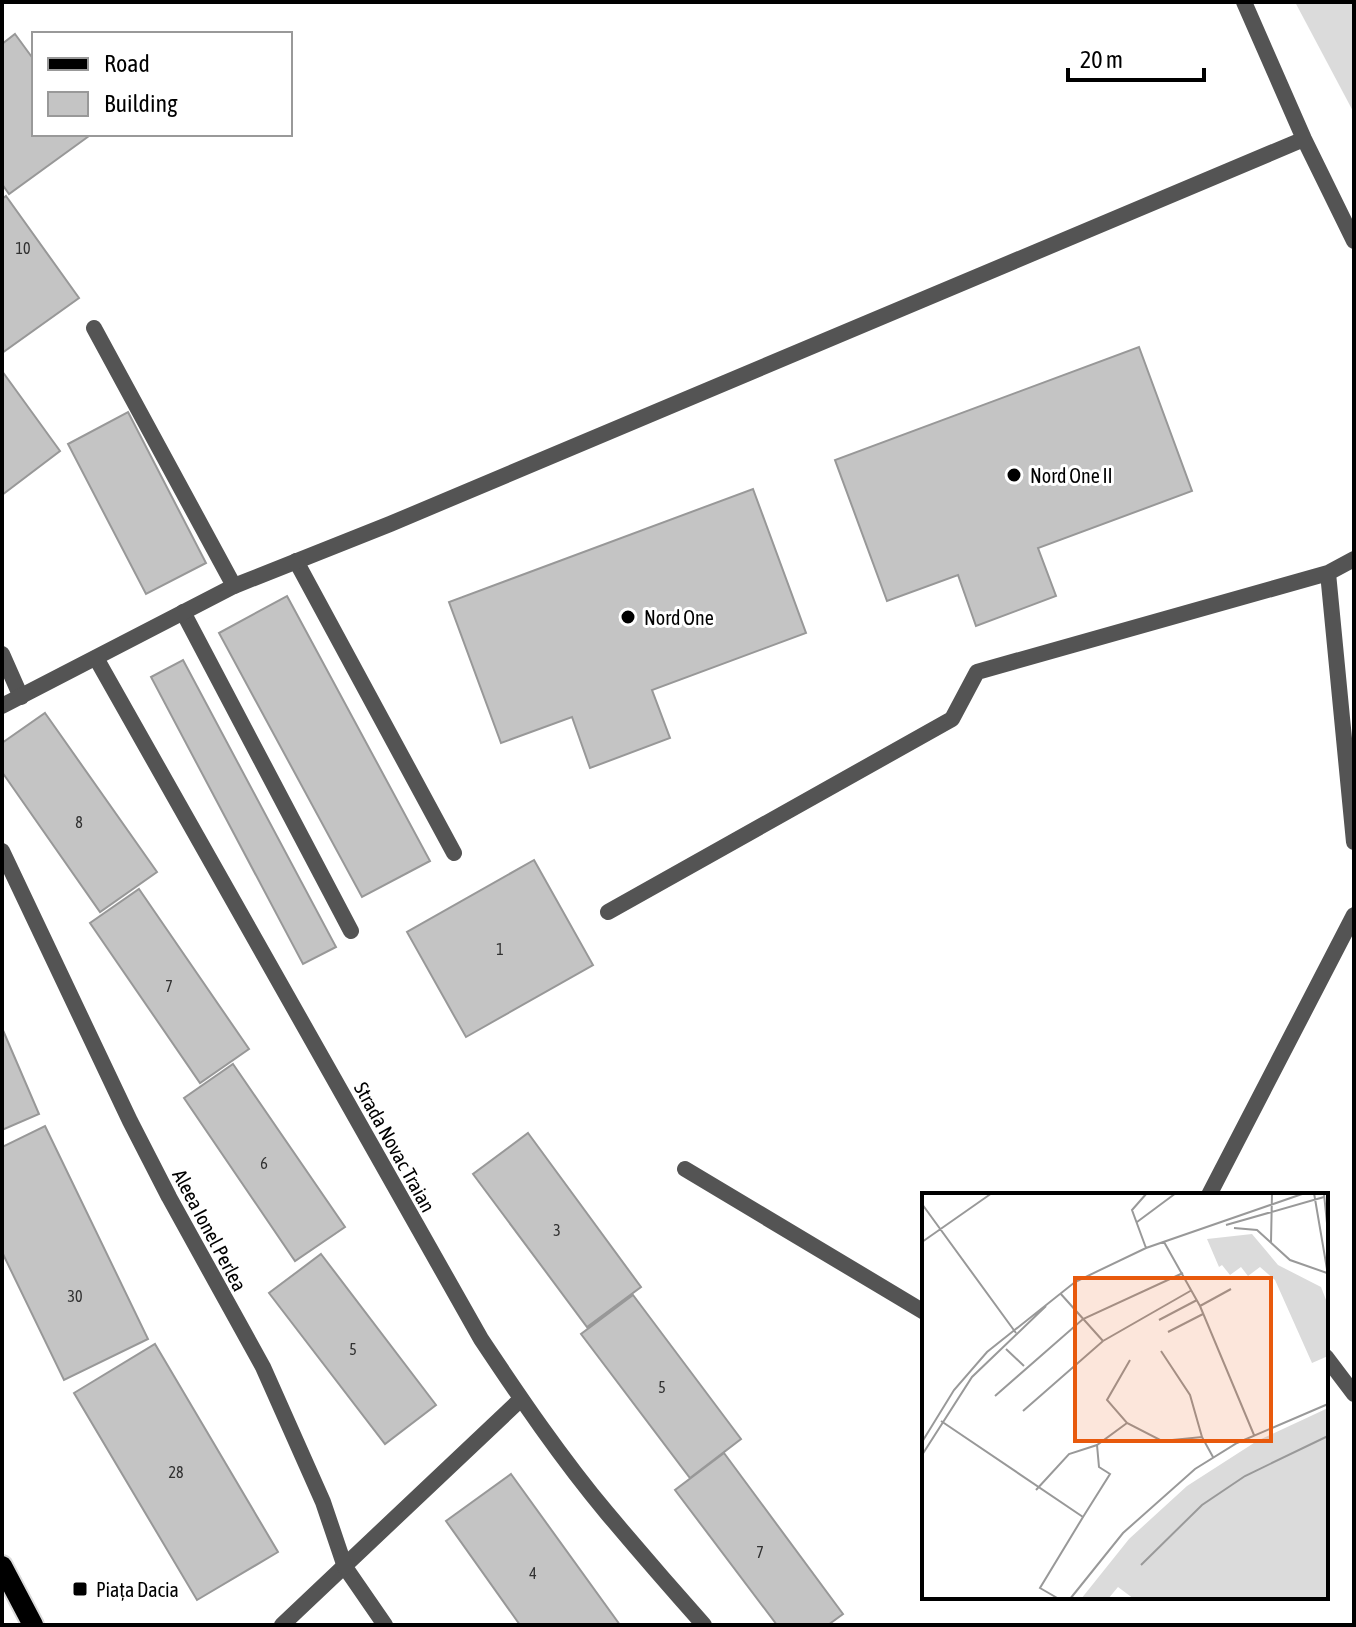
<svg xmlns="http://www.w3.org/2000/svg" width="1356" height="1627" font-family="'Asap Condensed',sans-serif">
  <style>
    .green { fill: #dbdbdb }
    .building { fill: #c4c4c4; stroke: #989898; stroke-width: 2 }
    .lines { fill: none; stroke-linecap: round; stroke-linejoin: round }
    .primary-casing { stroke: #dbdbdb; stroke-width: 24 }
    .lane { stroke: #545454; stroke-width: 16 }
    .street { stroke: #545454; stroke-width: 16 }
    .primary { stroke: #000; stroke-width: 20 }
    .poi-dot { fill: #000; stroke: #fff; stroke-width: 3 }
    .labels { text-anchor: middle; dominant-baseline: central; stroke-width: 6; stroke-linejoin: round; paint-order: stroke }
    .number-label { font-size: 16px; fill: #313131 }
    .poi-label { font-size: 20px; fill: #000; stroke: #fff; text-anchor: start }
    .street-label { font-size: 20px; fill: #000; stroke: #fff }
    .inset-road { fill: none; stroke: #999; stroke-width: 2 }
    .view { fill: #e8590c; fill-opacity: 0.15; stroke: #e8590c; stroke-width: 4 }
    .inset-edge { fill: none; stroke: #000; stroke-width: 4 }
  </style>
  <rect width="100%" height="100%" fill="#fff"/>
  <!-- green -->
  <path class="green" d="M 1295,2 L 1354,2 L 1354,113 Z"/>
  <!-- building -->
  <path class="building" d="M 15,34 L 34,60 L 34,134 L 88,134 L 89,136 L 9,194 L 2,184 L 2,44 Z
    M 6,196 L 79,298 L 2,353 L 2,199 Z
    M 1139,347 L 1192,491 L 1038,548 L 1056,596 L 976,626 L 958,575 L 887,601 L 835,460 Z
    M 2,371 L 60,451 L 2,495 Z
    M 128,412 L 206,563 L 146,594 L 68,444 Z
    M 753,489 L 806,633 L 652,690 L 670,738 L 590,768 L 572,717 L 501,743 L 449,602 Z
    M 287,596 L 430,861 L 362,897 L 219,633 Z
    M 183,660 L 336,947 L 303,964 L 151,677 Z
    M 45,713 L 157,872 L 100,912 L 2,772 L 2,743 Z
    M 534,860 L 593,965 L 466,1037 L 407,932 Z
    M 139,889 L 249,1049 L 200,1083 L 90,923 Z
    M 2,1028 L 39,1114 L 2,1130 Z
    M 233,1064 L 345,1227 L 295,1261 L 184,1098 Z
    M 45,1126 L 148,1339 L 64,1380 L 2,1252 L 2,1147 Z
    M 528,1133 L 641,1287 L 587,1327 L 473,1174 Z
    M 321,1254 L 436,1405 L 385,1444 L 269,1293 Z
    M 633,1295 L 741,1439 L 690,1478 L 581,1334 Z
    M 155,1344 L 278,1552 L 197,1600 L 74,1393 Z
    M 724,1453 L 843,1614 L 828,1625 L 777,1625 L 675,1490 Z
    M 511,1474 L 620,1625 L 520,1625 L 446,1521 Z"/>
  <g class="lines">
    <defs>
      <path id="primary" d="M 2,1566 L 33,1625"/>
    </defs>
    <!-- primary casing -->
    <use href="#primary" class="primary-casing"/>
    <!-- lane -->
    <path class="lane" d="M 94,328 L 234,586
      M 1354,559 L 1328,573 L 1354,842
      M 296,561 L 454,853
      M 183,612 L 351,931
      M 2,654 L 21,697
      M 96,658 L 481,1339 C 521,1399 561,1458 607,1513 C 639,1551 671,1588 704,1625
      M 608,912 L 952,719 L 977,672 L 1328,573
      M 685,1169 L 924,1312
      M 1209,1195 L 1354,915
      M 1326,1357 L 1354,1394
      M 345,1567 L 385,1625
      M 282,1625 L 521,1399"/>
    <!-- street -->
    <path class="street" d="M 1244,2 L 1304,139 L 1354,241
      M 2,706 L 234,586 L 390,524 L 1304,139
      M 2,851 L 130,1121 L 169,1197 L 263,1367 L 323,1502 L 345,1567"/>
    <!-- primary -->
    <use href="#primary" class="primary"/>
  </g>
  <!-- markers -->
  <g class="poi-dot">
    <circle cx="1014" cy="475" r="8"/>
    <circle cx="628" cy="617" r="8"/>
    <rect x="72" y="1581" width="16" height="16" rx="4"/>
  </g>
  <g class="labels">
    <!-- number labels -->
    <g class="number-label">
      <text x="23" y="248">10</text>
      <text x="79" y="822">8</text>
      <text x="500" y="949">1</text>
      <text x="169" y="986">7</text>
      <text x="264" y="1163">6</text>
      <text x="557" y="1230">3</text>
      <text x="75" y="1296">30</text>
      <text x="353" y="1349">5</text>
      <text x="662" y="1387">5</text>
      <text x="176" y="1472">28</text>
      <text x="760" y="1552">7</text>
      <text x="533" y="1573">4</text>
    </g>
    <!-- poi labels -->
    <g class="poi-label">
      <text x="1030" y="475">Nord One II</text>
      <text x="644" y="617">Nord One</text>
      <text x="96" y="1589">Piața Dacia</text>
    </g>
    <!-- street labels -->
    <g class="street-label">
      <text transform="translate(395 1147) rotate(61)">Strada Novac Traian</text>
      <text transform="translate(210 1230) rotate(62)">Aleea Ionel Perlea</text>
    </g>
  </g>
  <!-- overview -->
  <g transform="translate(922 1193)">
    <rect width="406" height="406" fill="#fff"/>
    <path d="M 330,41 L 356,72 L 399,94 L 406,112 L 406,163 L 390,170 L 353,87 L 338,74 L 326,83 L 319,74 L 308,82 L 300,72 L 297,74 L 285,46 ZM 406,215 L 406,406 L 212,406 L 196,394 L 186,406 L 159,406 L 207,346 L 265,293 L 335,248 Z" fill="#dbdbdb"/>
    <path class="inset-road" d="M 392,0 L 406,82M 402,1 L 406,40M 0,11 L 94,140M 215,29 L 254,0M 304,32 L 402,4M 312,35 L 335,37 L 368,67 L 405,80M 0,49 L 70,0M 242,49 L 278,113 L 332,242M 349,49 L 350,0M 224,55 L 210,17 L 225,0M 138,100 L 181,148M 278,113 L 309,96M 237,127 L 275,107M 246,139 L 281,121M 84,156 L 102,173M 239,158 L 268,202 L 280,244M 208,167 L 185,207 L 205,230 L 240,248 L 280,244 L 291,264M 73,203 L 161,126 L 261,80M 101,218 L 181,148 L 270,97M 19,228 L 161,324 L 118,395 L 137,406M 0,249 L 32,197 L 65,159 L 153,89 L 224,55 L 383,0M 0,262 L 50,184 L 124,113M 114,297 L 147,261 L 175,252 L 205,230M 161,324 L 188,281 L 177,274 L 175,252M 219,372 L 280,312 L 323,283 L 406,243M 148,406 L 201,340 L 273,276 L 315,250 L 406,211"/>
    <path class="view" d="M 153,85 L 349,85 L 349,248 L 153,248 Z"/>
    <rect width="406" height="406" class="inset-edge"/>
  </g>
  <!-- border -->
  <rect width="1356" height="1627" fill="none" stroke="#000000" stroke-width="8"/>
  <!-- legend -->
  <rect x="32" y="32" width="260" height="104" fill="#ffffff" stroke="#999999" stroke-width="2"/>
  <rect x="48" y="58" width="40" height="12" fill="#000000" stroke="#999999" stroke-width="2"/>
  <text x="104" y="72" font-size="24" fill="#000000">Road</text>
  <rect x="48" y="92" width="40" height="24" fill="#c4c4c4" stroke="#999999" stroke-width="2"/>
  <text x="104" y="112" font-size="24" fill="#000000">Building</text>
  <!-- scale -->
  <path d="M1068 68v12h136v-12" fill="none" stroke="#000000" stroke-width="4"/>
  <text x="1080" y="68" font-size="24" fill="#000000" stroke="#ffffff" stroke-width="6" paint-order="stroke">20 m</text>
</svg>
